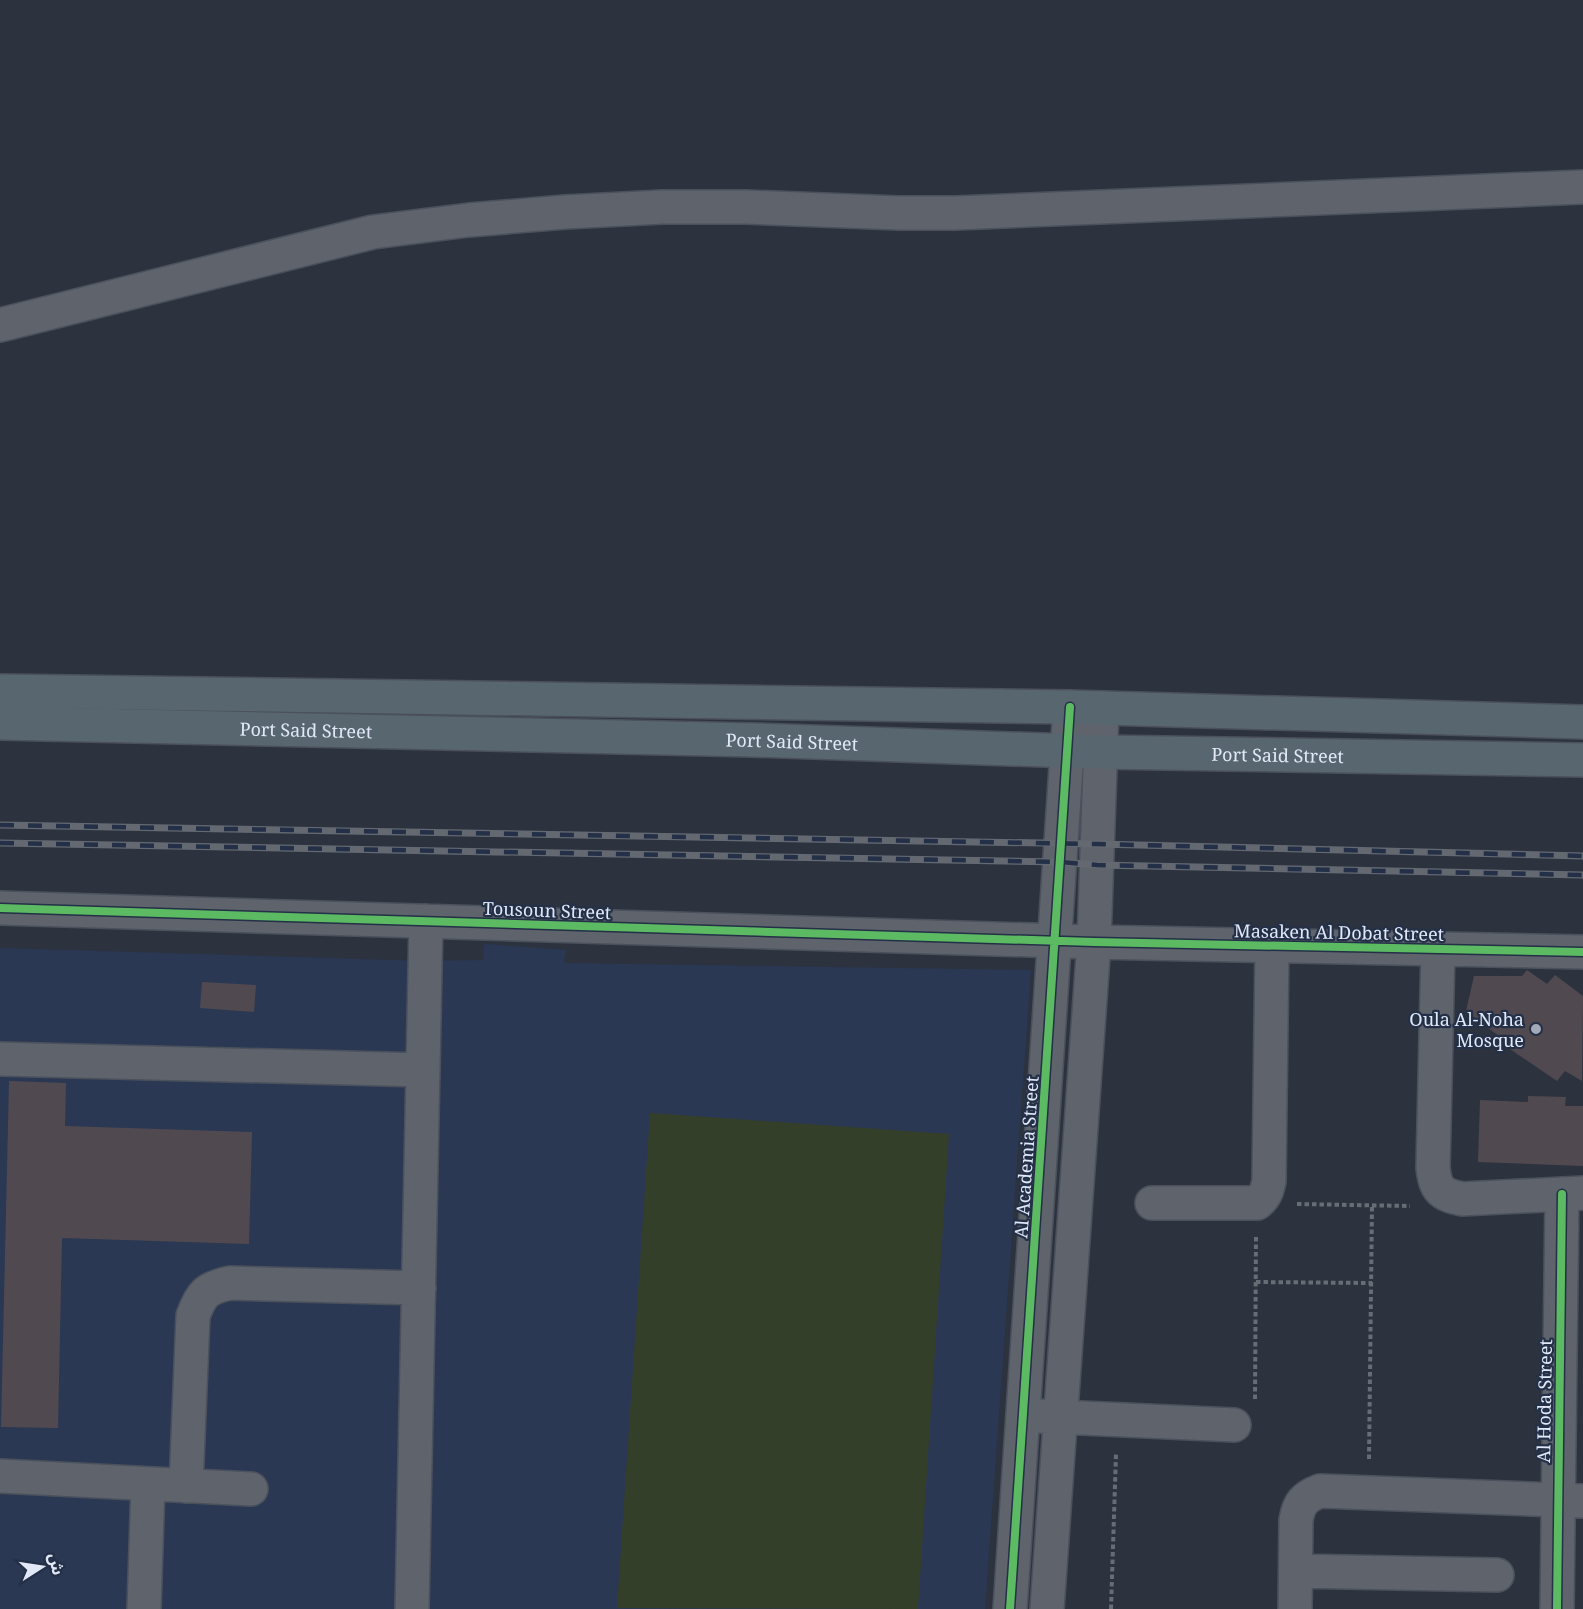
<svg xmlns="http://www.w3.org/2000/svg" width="1583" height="1609" font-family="'Noto Serif','Noto Sans Arabic',serif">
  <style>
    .built { fill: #2a3854 }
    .green { fill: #343f29 }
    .building { fill: #514950 }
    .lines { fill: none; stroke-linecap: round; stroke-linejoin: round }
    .minor-casing { stroke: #4a515c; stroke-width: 36 }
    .major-casing { stroke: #4a515c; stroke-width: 36 }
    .path { stroke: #676c75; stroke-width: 4; stroke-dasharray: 4.5 3; stroke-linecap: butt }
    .minor { stroke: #5e636c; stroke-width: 33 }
    .major { stroke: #58666f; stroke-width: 33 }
    .rail-casing { stroke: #646971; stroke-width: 7 }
    .rail { stroke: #243047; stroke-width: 4.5; stroke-dasharray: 14; stroke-linecap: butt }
    .cycleway-casing { stroke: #243047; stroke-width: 11 }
    .cycleway { stroke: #5cba63; stroke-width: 8 }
    .poi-dot { fill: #a2a9b7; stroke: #243047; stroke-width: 2 }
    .labels { text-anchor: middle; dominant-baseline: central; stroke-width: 4.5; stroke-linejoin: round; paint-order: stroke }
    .street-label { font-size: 18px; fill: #e1e9f8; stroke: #243047 }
    .poi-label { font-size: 18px; fill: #e1e9f8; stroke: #243047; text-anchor: end }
  </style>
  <rect width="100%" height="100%" fill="#2c333f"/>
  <!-- built -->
  <path class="built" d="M 484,944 L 566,950 L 564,963 L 1031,970 L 985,1609 L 0,1609 L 0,948 L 425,961 L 483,960 Z"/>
  <!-- green -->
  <path class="green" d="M 650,1113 L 949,1134 L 918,1609 L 617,1608 Z"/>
  <!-- building -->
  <path class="building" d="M 1527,970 L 1547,984 L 1555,975 L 1583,996 L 1582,1081 L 1565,1071 L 1557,1081 L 1510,1049 L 1512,1046 L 1466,1011 L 1474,976 L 1522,976 Z
    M 202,982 L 256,985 L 254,1012 L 200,1008 Z
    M 9,1081 L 66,1083 L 65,1126 L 252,1132 L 249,1244 L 62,1238 L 58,1428 L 1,1427 Z
    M 1528,1096 L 1566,1097 L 1565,1106 L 1583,1106 L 1583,1166 L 1478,1162 L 1480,1100 L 1528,1102 Z"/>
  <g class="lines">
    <defs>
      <path id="minor" d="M 0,325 L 373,232 L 469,220 L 565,212 L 662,207 L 746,207 L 899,213 L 956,213 L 1583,187
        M 0,908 L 1094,942 L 1583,952
        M 1438,949 L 1433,1168 C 1436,1190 1440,1194 1462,1199 L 1583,1193
        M 0,1059 L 423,1070
        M 1152,1203 L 1257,1203 C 1265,1197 1267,1191 1269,1181 L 1272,946
        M 1038,1416 L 1234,1425
        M 0,1476 L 251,1489
        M 186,1486 L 193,1316 C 201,1294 206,1288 230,1283 L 419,1288
        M 1296,1571 L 1497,1575
        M 144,1609 L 148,1484
        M 412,1609 L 426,921
        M 1010,1609 L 1070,707
        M 1047,1609 L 1094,942 L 1102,708
        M 1295,1609 L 1296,1520 C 1299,1503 1304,1497 1320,1491 L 1583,1501
        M 1557,1609 L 1562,1194"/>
      <g id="major">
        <path d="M 0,691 L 1070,707 L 1583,722"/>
        <path id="s1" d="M 0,723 L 753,740 L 1101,752 L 1583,760"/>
      </g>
    </defs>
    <!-- minor casing -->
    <use href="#minor" class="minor-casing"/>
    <!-- major casing -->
    <use href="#major" class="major-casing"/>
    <!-- path -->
    <path class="path" d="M 1297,1204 L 1410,1206
      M 1256,1282 L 1372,1283
      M 1255,1399 L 1256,1235
      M 1369,1459 L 1372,1206
      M 1111,1609 L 1116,1454"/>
    <!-- minor -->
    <use href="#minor" class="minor"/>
    <!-- major -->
    <use href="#major" class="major"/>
    <defs>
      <path id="rail" d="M 0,825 L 1097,844 L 1583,856
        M 0,843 L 1060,862 L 1097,865 L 1583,875"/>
    </defs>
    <!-- rail casing -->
    <use href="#rail" class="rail-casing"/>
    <!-- rail -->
    <use href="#rail" class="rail"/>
    <defs>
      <path id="cycleway" d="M 0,908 L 1094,942 L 1583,952
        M 1010,1609 L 1070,707
        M 1557,1609 L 1562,1194"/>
    </defs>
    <!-- cycleway casing -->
    <use href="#cycleway" class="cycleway-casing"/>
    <!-- cycleway -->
    <use href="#cycleway" class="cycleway"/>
  </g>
  <!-- markers -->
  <circle class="poi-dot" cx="1536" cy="1029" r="6"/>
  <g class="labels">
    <!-- street labels -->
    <g class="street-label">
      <text stroke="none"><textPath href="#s1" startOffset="306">Port Said Street</textPath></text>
      <text stroke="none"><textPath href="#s1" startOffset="792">Port Said Street</textPath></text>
      <text stroke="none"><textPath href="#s1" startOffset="1278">Port Said Street</textPath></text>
      <text transform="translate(547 910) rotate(2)">Tousoun Street</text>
      <text transform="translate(1339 932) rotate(1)">Masaken Al Dobat Street</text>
      <text transform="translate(1026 1157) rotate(-86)">Al Academia Street</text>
      <text transform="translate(1544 1401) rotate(-89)">Al Hoda Street</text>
    </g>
    <!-- poi labels -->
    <g class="poi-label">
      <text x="1524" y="1019">Oula Al-Noha<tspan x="1524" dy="21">Mosque</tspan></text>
    </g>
  </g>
  <!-- north arrow -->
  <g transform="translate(42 1567) rotate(78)" stroke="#243047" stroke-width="4.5" paint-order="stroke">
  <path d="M0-4.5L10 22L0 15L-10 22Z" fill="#e1e9f8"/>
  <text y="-9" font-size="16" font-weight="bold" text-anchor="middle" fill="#e1e9f8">ش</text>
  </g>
</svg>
